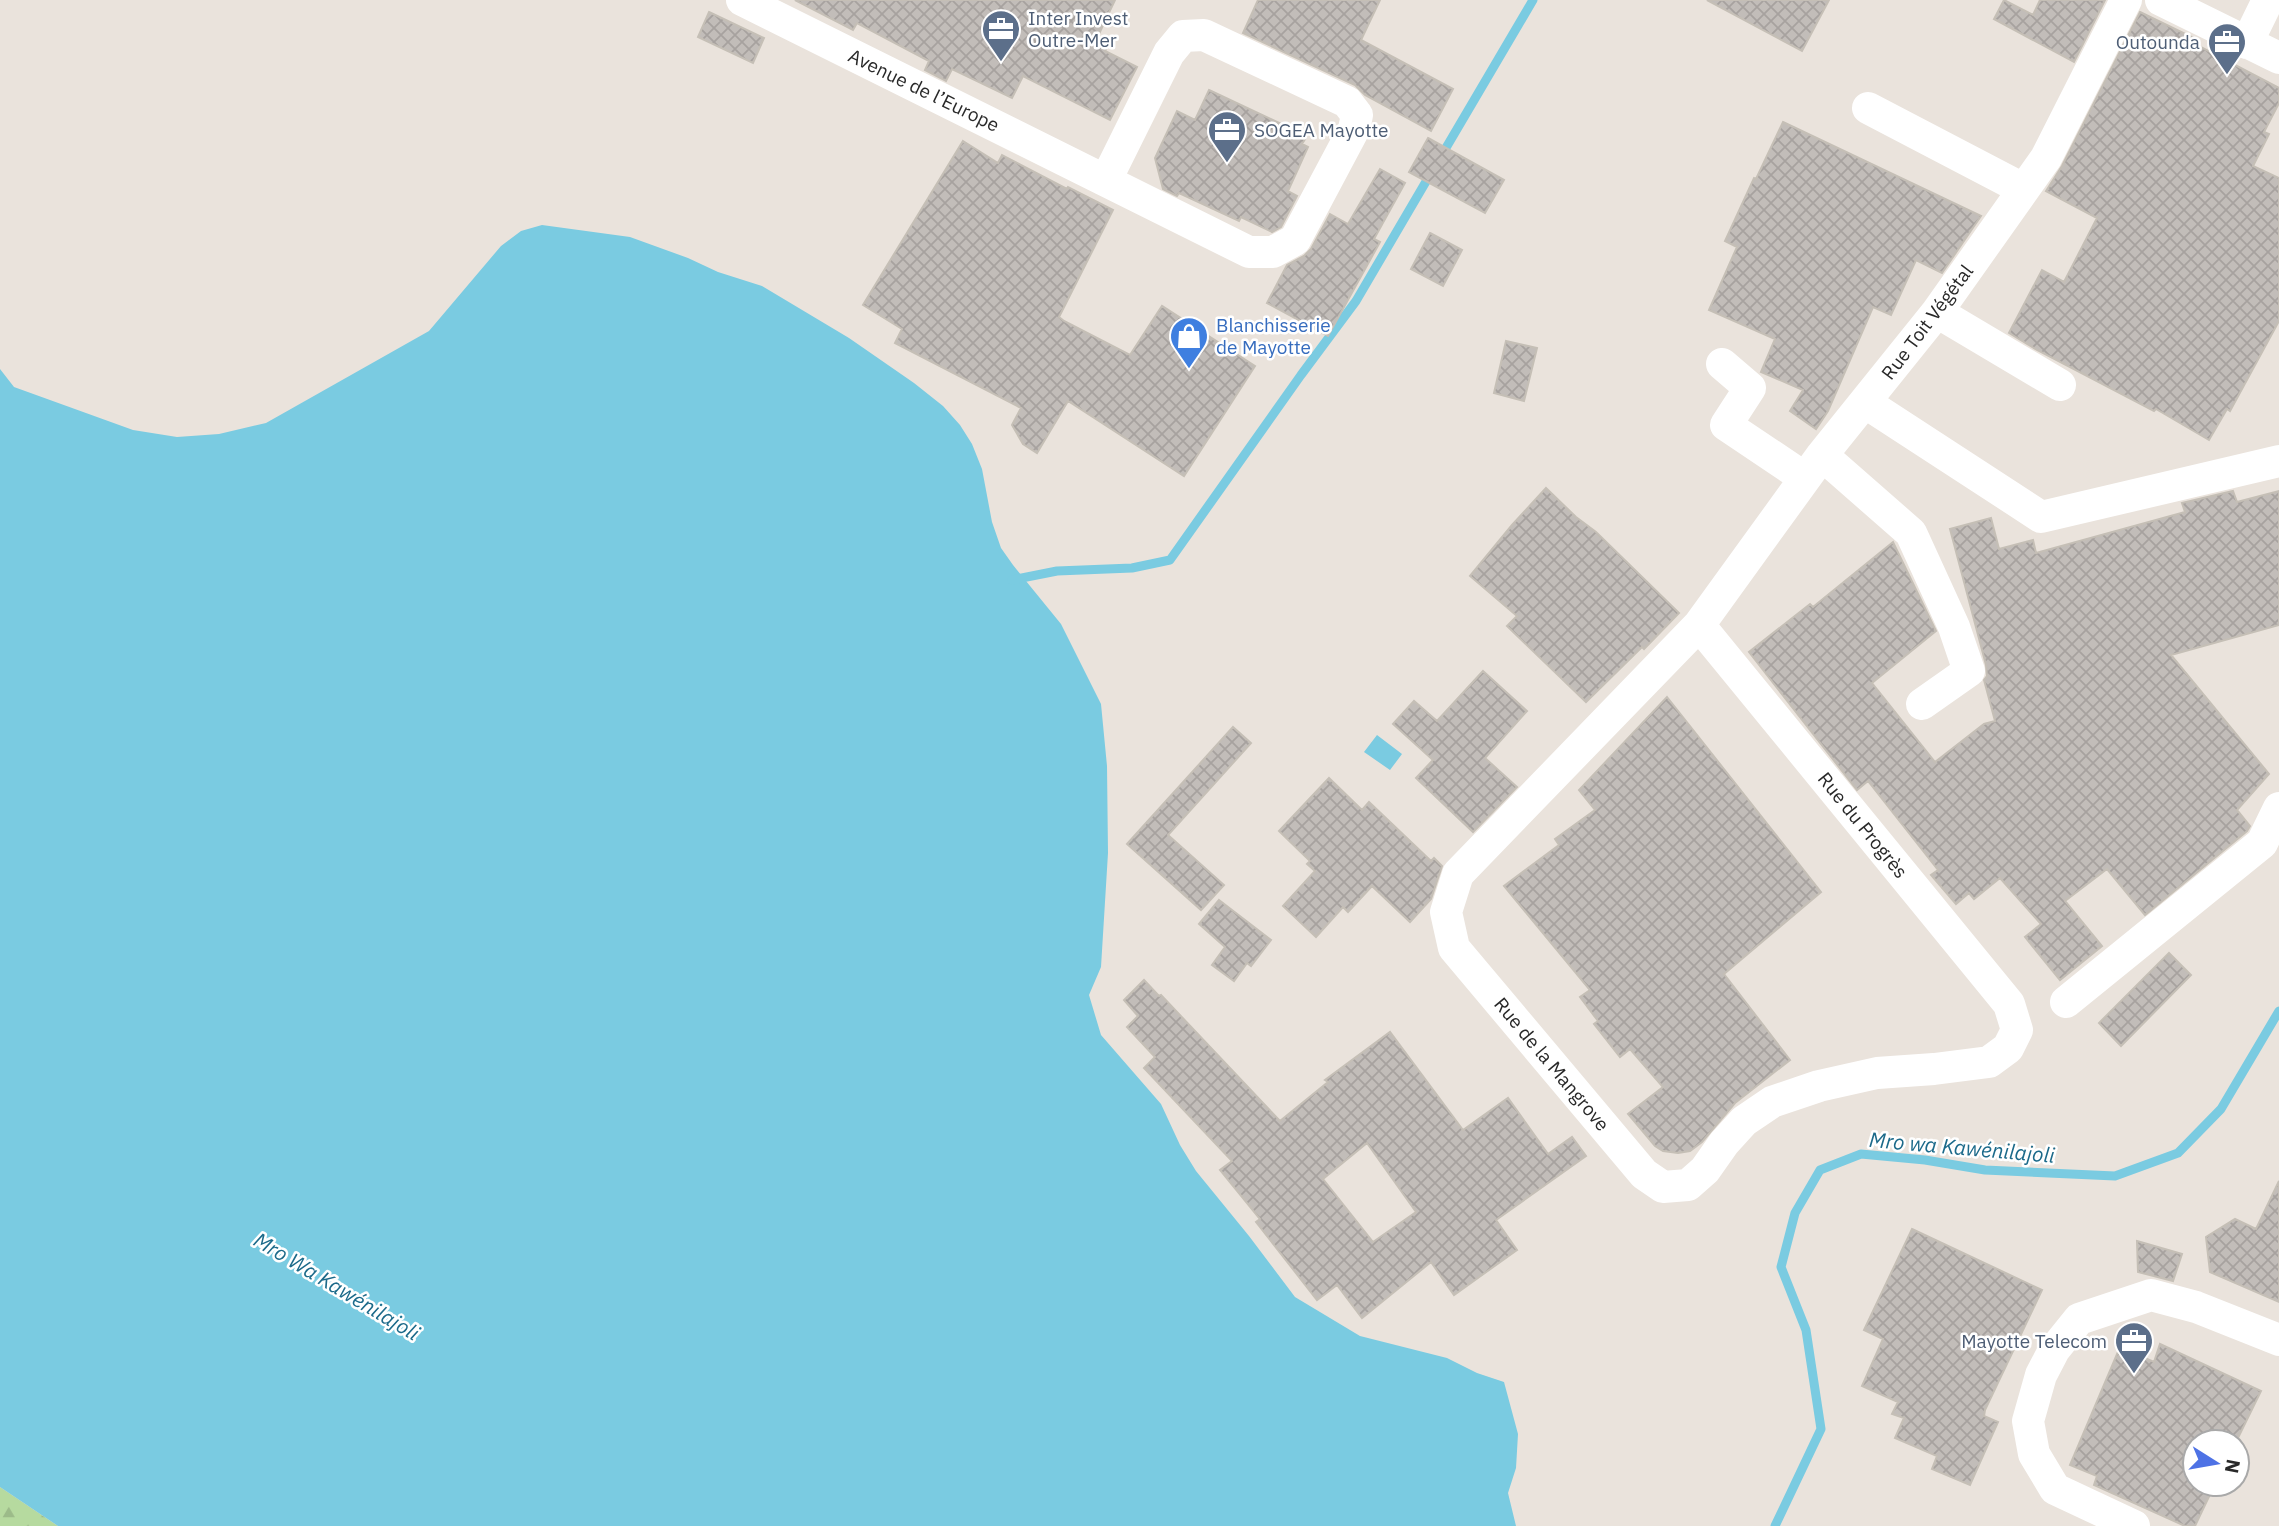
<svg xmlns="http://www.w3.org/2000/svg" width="2279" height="1526" font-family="'IBM Plex Sans',sans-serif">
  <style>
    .forest { fill: url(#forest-firs) }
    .water { fill: #7acbe1 }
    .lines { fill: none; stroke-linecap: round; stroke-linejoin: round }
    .stream { stroke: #7acbe1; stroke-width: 9 }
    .building { fill: url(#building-cross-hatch); stroke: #c5bfb6; stroke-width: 2; fill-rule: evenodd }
    .minor { stroke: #fff; stroke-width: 32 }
    .labels { text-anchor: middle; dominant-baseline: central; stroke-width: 5; stroke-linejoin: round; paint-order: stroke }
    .service-label { font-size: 19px; fill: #4e5e75; stroke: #fff; text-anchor: start }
    .street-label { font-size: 19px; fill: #292929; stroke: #fff }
    .shop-label { font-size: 19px; fill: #366cbe; stroke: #fff; text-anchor: start }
    .water-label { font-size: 21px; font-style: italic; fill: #1c6a8a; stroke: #fff }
  </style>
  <defs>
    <pattern id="forest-firs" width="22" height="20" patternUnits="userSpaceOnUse" patternTransform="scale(1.75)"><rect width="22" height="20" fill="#b6da9f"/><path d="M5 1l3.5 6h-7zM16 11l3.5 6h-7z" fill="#9cbb89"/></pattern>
    <pattern id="building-cross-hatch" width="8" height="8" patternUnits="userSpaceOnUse" patternTransform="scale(1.75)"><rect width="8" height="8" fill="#c2bdb9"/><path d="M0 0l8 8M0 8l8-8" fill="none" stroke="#a7a29f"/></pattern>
  </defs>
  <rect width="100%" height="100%" fill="#eae3dc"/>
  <!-- forest -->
  <path class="forest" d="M 0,1487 L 58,1526 L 0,1526 Z"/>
  <!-- water -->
  <path class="water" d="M 542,225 L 630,237 L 688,258 L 718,272 L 762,286 L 849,338 L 914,383 L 943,406 L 960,425 L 972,444 L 982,469 L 992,522 L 1001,548 L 1013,565 L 1061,624 L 1101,704 L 1107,766 L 1108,853 L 1101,967 L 1089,995 L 1101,1035 L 1161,1104 L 1180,1145 L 1196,1171 L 1249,1236 L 1295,1297 L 1360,1336 L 1447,1358 L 1477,1373 L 1504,1382 L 1518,1434 L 1516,1468 L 1508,1493 L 1516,1526 L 58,1526 L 0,1487 L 0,369 L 14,387 L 133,430 L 177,437 L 219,434 L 266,423 L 429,331 L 501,246 L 521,231 Z
    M 1377,735 L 1402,754 L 1390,770 L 1364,752 Z"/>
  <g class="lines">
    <!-- stream -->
    <path class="stream" d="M 1440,158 L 1533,0
      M 1012,580 L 1057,571 L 1132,568 L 1170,560 L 1301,375 L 1356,301 L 1431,173
      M 1775,1526 L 1821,1429 L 1806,1330 L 1781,1267 L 1795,1213 L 1820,1170 L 1861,1154 L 1925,1160 L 1985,1170 L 2115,1176 L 2178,1153 L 2221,1109 L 2279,1011"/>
  </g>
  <!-- building -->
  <path class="building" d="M 795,0 L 1115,0 L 1098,36 L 1110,42 L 1105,51 L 1137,67 L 1110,120 L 1023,76 L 1012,98 L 952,69 L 946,81 L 925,70 L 929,61 L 857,23 L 853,30 Z
    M 1258,0 L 1380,0 L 1361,40 L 1453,89 L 1431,131 L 1365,95 L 1355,85 L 1243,33 Z
    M 1707,0 L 1829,0 L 1802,51 Z
    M 2004,0 L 2033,15 L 2040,0 L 2105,0 L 2074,62 L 1994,19 Z
    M 709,12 L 764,38 L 753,63 L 698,37 Z
    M 2140,12 L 2196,39 L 2193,43 L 2279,88 L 2279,103 L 2264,132 L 2269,134 L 2253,166 L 2279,178 L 2279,321 L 2230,411 L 2227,409 L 2209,440 L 2156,409 L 2154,411 L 2037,350 L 2009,333 L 2042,270 L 2064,282 L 2097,218 L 2046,191 L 2062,166 Z
    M 1209,90 L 1307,136 L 1302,144 L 1308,147 L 1288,191 L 1297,196 L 1281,227 L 1272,232 L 1241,217 L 1239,221 L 1179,193 L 1177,196 L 1163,189 L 1155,158 L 1177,111 L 1195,120 Z
    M 1783,122 L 1981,216 L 1942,273 L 1916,260 L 1891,315 L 1873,307 L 1828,411 L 1816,429 L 1790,411 L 1803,390 L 1761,372 L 1775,339 L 1709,310 L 1737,247 L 1725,241 L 1754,178 L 1756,179 Z
    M 1428,138 L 1504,180 L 1485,213 L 1409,172 Z
    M 963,141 L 998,163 L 1002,155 L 1067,189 L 1068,187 L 1113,210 L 1059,317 L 1064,321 L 1130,355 L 1162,306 L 1255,366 L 1184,476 L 1068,401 L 1037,453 L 1023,444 L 1012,425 L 1021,408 L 895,343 L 902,329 L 863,305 Z
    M 1380,169 L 1405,183 L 1374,239 L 1380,242 L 1328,336 L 1267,303 L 1287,265 L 1304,256 L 1311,249 L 1330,214 L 1348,224 Z
    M 1430,233 L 1462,250 L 1443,286 L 1411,269 Z
    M 1506,341 L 1537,348 L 1524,401 L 1494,393 Z
    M 1546,488 L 1576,517 L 1596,532 L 1679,613 L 1644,649 L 1642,647 L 1586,702 L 1507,626 L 1517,616 L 1470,576 L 1512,525 Z
    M 2233,491 L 2237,502 L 2279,491 L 2279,625 L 2171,655 L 2269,774 L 2237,810 L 2250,826 L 2247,831 L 2145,915 L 2107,869 L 2065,901 L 2102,946 L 2060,980 L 2025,937 L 2041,924 L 2000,878 L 1974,899 L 1969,893 L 1956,904 L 1931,875 L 1938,870 L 1868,781 L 1857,790 L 1749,652 L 1810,604 L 1813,607 L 1893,542 L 1936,631 L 1872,683 L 1935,762 L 1984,724 L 1995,721 L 1984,680 L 1987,676 L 1986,665 L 1950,529 L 1991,518 L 1999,549 L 2033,540 L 2036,553 L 2185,512 L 2182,503 Z
    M 1483,671 L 1527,711 L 1485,758 L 1517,787 L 1473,832 L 1416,778 L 1433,760 L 1393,724 L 1414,701 L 1437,721 Z
    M 1667,697 L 1821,892 L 1724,974 L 1790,1060 L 1735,1103 L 1702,1142 L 1690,1151 L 1678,1153 L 1663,1151 L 1655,1146 L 1628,1114 L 1663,1087 L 1630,1049 L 1620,1057 L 1594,1024 L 1598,1021 L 1580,997 L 1590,990 L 1504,886 L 1559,845 L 1555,839 L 1595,810 L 1579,790 Z
    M 1233,727 L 1251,743 L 1168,835 L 1224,885 L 1201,910 L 1127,844 Z
    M 1329,778 L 1362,810 L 1369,802 L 1431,861 L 1434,858 L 1442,866 L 1431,899 L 1410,922 L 1372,886 L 1348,912 L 1343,907 L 1316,937 L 1283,906 L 1315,871 L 1307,864 L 1310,861 L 1279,831 Z
    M 1219,900 L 1271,940 L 1251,966 L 1247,963 L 1234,981 L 1212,965 L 1225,947 L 1199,924 Z
    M 2169,953 L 2191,975 L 2121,1046 L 2099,1023 Z
    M 1144,980 L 1159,996 L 1161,995 L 1280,1121 L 1328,1082 L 1325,1080 L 1390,1032 L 1463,1130 L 1508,1098 L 1548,1154 L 1572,1137 L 1586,1156 L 1496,1220 L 1517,1250 L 1454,1295 L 1431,1262 L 1362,1318 L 1337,1285 L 1317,1300 L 1256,1222 L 1260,1219 L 1220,1170 L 1232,1161 L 1144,1068 L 1155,1057 L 1127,1027 L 1138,1016 L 1124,1000 ZM 1367,1143 L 1416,1212 L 1373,1242 L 1323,1179 Z
    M 2279,1181 L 2279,1302 L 2210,1272 L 2206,1237 L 2235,1219 L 2256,1229 Z
    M 1912,1229 L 2042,1290 L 1985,1410 L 1984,1416 L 1998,1422 L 1970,1485 L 1932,1469 L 1937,1456 L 1895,1438 L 1904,1418 L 1892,1414 L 1898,1402 L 1862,1386 L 1883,1339 L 1864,1330 Z
    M 2137,1241 L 2182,1254 L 2173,1281 L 2138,1272 Z
    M 2160,1344 L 2261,1391 L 2236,1442 L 2195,1442 L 2195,1484 L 2215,1484 L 2195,1526 L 2185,1526 L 2094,1485 L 2097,1476 L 2070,1465 L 2120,1347 L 2154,1362 Z"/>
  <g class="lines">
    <!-- minor -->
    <path class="minor" d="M 742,0 L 1249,252 L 1273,252 L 1295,240 L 1354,129 L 1357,115 L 1347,102 L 1204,35 L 1183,36 L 1169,53 L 1106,180
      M 2161,0 L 2279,58
      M 2247,43 L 2268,0
      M 1868,108 L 2023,189
      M 1937,312 L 2060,385
      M 1722,364 L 1750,388 L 1726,425 L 1805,478
      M 1866,403 L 2041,517 L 2279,461
      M 1822,455 L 1911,533 L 1954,627 L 1969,671 L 1922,704
      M 1699,625 L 2009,1004 L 2017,1030 L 2008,1048 L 1989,1062 L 1934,1069 L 1877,1073 L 1819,1086 L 1772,1102 L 1744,1121 L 1724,1143 L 1705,1170 L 1688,1185 L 1663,1187 L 1644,1174 L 1454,948 L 1446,912 L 1458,874 L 1699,625 L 1822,455 L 1937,312 L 2046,158 L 2126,0
      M 2066,1002 L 2262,843 L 2279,808
      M 2134,1526 L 2055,1489 L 2034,1454 L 2028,1421 L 2041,1375 L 2054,1350 L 2079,1319 L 2151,1295 L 2196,1307 L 2279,1340"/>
  </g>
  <!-- icons -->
  <defs>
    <symbol id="office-pin" viewBox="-11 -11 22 30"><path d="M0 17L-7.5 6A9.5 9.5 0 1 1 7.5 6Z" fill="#5c6f8a" stroke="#fff"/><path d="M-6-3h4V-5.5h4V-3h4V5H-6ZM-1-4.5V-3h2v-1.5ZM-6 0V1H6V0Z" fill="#fff"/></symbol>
    <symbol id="shop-pin" viewBox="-11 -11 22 30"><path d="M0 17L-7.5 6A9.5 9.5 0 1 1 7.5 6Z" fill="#3f7fe0" stroke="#fff"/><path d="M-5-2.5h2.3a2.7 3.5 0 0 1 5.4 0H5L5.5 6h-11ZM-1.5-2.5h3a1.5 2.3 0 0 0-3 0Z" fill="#fff"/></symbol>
  </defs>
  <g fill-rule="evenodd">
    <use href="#office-pin" x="979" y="7" width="44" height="60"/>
    <use href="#office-pin" x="2205" y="20" width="44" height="60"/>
    <use href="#office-pin" x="1205" y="108" width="44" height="60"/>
    <use href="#shop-pin" x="1167" y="314" width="44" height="60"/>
    <use href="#office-pin" x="2112" y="1319" width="44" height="60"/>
  </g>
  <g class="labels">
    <!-- service labels -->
    <g class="service-label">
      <text x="1028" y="18">Inter Invest<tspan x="1028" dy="22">Outre-Mer</tspan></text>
      <text x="2200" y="42" text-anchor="end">Outounda</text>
      <text x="1254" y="130">SOGEA Mayotte</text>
      <text x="2107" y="1341" text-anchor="end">Mayotte Telecom</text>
    </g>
    <!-- street labels -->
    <g class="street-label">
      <text transform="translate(924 90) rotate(26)">Avenue de l’Europe</text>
      <text transform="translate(1927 322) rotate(-53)">Rue Toit Végétal</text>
      <text transform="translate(1863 825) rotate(51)">Rue du Progrès</text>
      <text transform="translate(1552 1064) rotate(50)">Rue de la Mangrove</text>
    </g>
    <!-- shop labels -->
    <g class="shop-label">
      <text x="1216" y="325">Blanchisserie<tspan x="1216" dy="22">de Mayotte</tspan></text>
    </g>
    <!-- water labels -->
    <g class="water-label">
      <text transform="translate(1962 1147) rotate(5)">Mro wa Kawénilajoli</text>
      <text transform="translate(337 1286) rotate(31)">Mro Wa Kawénilajoli</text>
    </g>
  </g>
  <!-- north arrow -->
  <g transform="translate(2216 1463) rotate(101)"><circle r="33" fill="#ffffff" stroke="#a9a9a9" stroke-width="2"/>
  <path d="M0-5L12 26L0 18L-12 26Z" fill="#4e72e5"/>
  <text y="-10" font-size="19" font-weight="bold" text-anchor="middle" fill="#292929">N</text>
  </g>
</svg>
